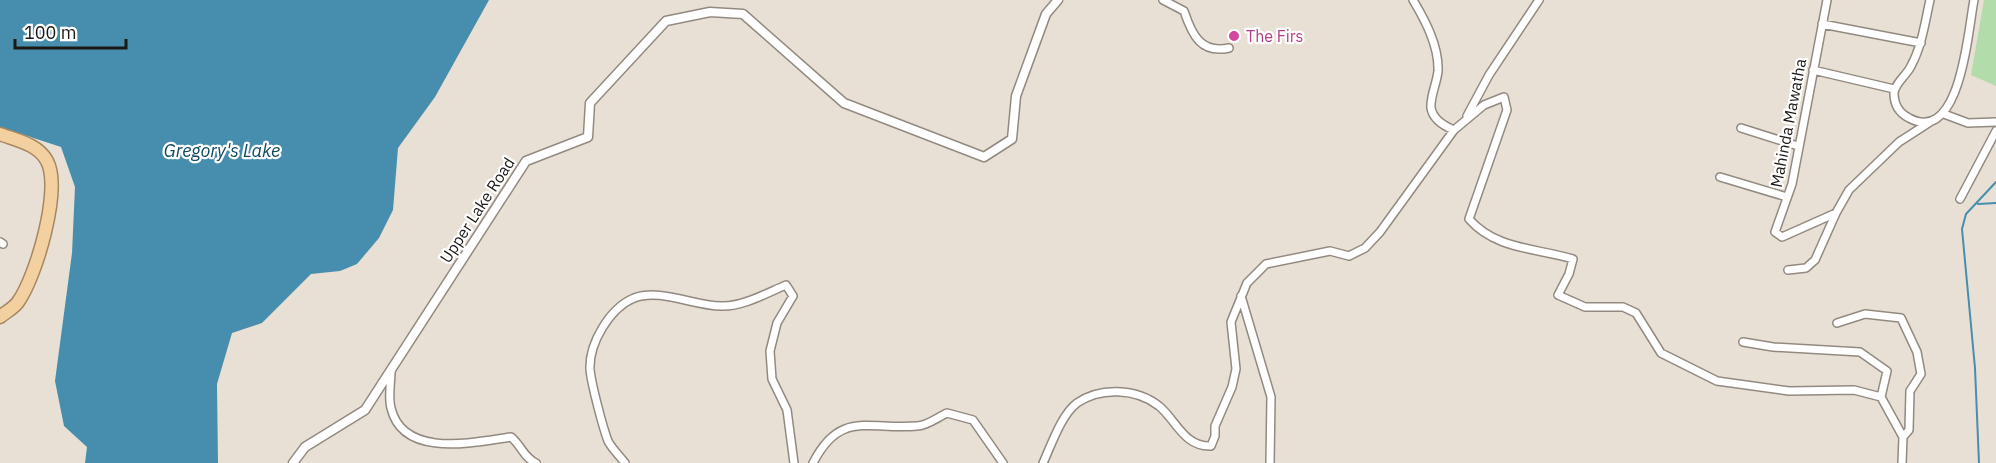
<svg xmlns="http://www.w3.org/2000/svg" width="1996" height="463" font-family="'IBM Plex Sans',sans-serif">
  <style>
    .green { fill: #b2dcaa }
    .water { fill: #478eae }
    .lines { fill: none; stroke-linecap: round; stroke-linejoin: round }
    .stream { stroke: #478eae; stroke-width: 2 }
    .minor-casing { stroke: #928a80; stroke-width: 10 }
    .tertiary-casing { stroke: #928a80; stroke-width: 11 }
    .trunk-casing { stroke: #a68860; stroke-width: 15 }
    .minor { stroke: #fff; stroke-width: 7 }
    .tertiary { stroke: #fff; stroke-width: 8 }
    .trunk { stroke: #f3d0a0; stroke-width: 12 }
    .hotel-dot { fill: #d1479c; stroke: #fff; stroke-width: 2 }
    .labels { text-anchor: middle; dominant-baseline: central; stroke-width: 4.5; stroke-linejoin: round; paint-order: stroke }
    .hotel-label { font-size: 16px; fill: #b23c85; stroke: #fff; text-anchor: start }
    .street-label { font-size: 16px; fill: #1c1915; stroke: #fff }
    .water-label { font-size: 18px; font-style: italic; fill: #0d4961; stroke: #fff }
  </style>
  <rect width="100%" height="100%" fill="#e9e0d5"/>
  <!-- green -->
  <path class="green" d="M 1984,0 L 1996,0 L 1996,86 L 1971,75 Z"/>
  <!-- water -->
  <path class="water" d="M 0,0 L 489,0 L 435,97 L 398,148 L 393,210 L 379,238 L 357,264 L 340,271 L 311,274 L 262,323 L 232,333 L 217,384 L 218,463 L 85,463 L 87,447 L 64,426 L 55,381 L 72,253 L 75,187 L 61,147 L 0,127 Z"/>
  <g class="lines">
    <!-- stream -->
    <path class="stream" d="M 1978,204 L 1996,203
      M 1979,463 L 1975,368 L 1962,229 L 1966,214 L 1996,182"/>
    <defs>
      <path id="minor" d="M 1163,0 L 1184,11 C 1192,35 1201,54 1229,48
        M 1413,0 C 1425,20 1439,46 1438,71 C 1437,83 1430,96 1431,108 C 1433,119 1444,126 1454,130 L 1484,105 L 1504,97 L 1507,110 L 1469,219 C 1496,250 1537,248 1573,259 L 1569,274 L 1558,295 L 1585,307 L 1623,307 L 1636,313 L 1661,353 L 1717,381 L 1789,391 L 1854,390 L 1881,397
        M 1827,0 L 1792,184 L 1775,232 L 1782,237 L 1836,213 L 1849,190 L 1899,142 L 1930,122
        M 1930,0 C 1925,22 1922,46 1911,66 C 1907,75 1895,83 1894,93 C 1894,105 1899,113 1909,118 C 1961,146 1968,29 1974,0
        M 1822,24 L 1921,43
        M 1813,70 L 1894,89
        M 1944,114 L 1968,123 L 1996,122
        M 1467,116 L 1489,75 L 1539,0
        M 1741,128 L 1798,146
        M 1720,177 L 1787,197
        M 1960,199 L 1996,131
        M 0,242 L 3,244
        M 1788,270 L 1806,268 L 1815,260 L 1836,213
        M 1241,296 L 1271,397 L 1270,463
        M 1837,323 L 1865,314 L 1901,318 L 1917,352 L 1921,374 L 1910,391 L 1909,430 L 1903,437
        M 1743,342 L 1773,347 L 1860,352 L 1887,371 L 1881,397 L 1903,437 L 1902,463
        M 391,371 C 391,382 388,397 391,408 C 403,459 475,442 511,437 C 521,445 524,458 536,463
        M 625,463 C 620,456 612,449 608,441 C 603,428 591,383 590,369 C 589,343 610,308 634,298 C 660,288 694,306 721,306 C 742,307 767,293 786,285 L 793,296 L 777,323 L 770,351 L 772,379 L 787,410 L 794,463
        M 813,463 C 840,410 868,430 917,426 C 927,426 938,417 947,413 L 973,420 L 1003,463
        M 1043,463 C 1051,446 1061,415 1077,403 C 1100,387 1136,388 1159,406 C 1176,420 1184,447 1211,446 L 1215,436 L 1215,426 L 1232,387 L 1236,369 L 1231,322 L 1247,283 L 1266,264 L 1330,251 L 1349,256 L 1365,248 L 1380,232 L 1454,130"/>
      <path id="tertiary" d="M 293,463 L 305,447 L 365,410 L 526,161 L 588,137 L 590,103 L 666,21 L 710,12 L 743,14 L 844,103 L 984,157 L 1012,139 L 1016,96 L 1046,14 L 1058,0"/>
      <path id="trunk" d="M 0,134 C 16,140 38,144 47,161 C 62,189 36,277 18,302 C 14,308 6,312 0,317"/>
    </defs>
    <!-- minor casing -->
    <use href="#minor" class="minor-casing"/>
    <!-- tertiary casing -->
    <use href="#tertiary" class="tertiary-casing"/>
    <!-- trunk casing -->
    <use href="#trunk" class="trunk-casing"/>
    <!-- minor -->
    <use href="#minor" class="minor"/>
    <!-- tertiary -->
    <use href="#tertiary" class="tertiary"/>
    <!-- trunk -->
    <use href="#trunk" class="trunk"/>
  </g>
  <!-- markers -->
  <circle class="hotel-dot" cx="1234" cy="36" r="6"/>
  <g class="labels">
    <!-- hotel labels -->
    <g class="hotel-label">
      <text x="1246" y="36">The Firs</text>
    </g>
    <!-- street labels -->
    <g class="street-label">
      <text transform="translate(1788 123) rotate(-79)">Mahinda Mawatha</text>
      <text transform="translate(477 210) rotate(-57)">Upper Lake Road</text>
    </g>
    <!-- water labels -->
    <g class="water-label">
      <text x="222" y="150">Gregory's Lake</text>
    </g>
  </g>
  <!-- scale -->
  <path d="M15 39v9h111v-9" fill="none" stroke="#1c1915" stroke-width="3"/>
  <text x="24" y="39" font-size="18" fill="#1c1915" stroke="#ffffff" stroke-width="4.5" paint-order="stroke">100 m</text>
</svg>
